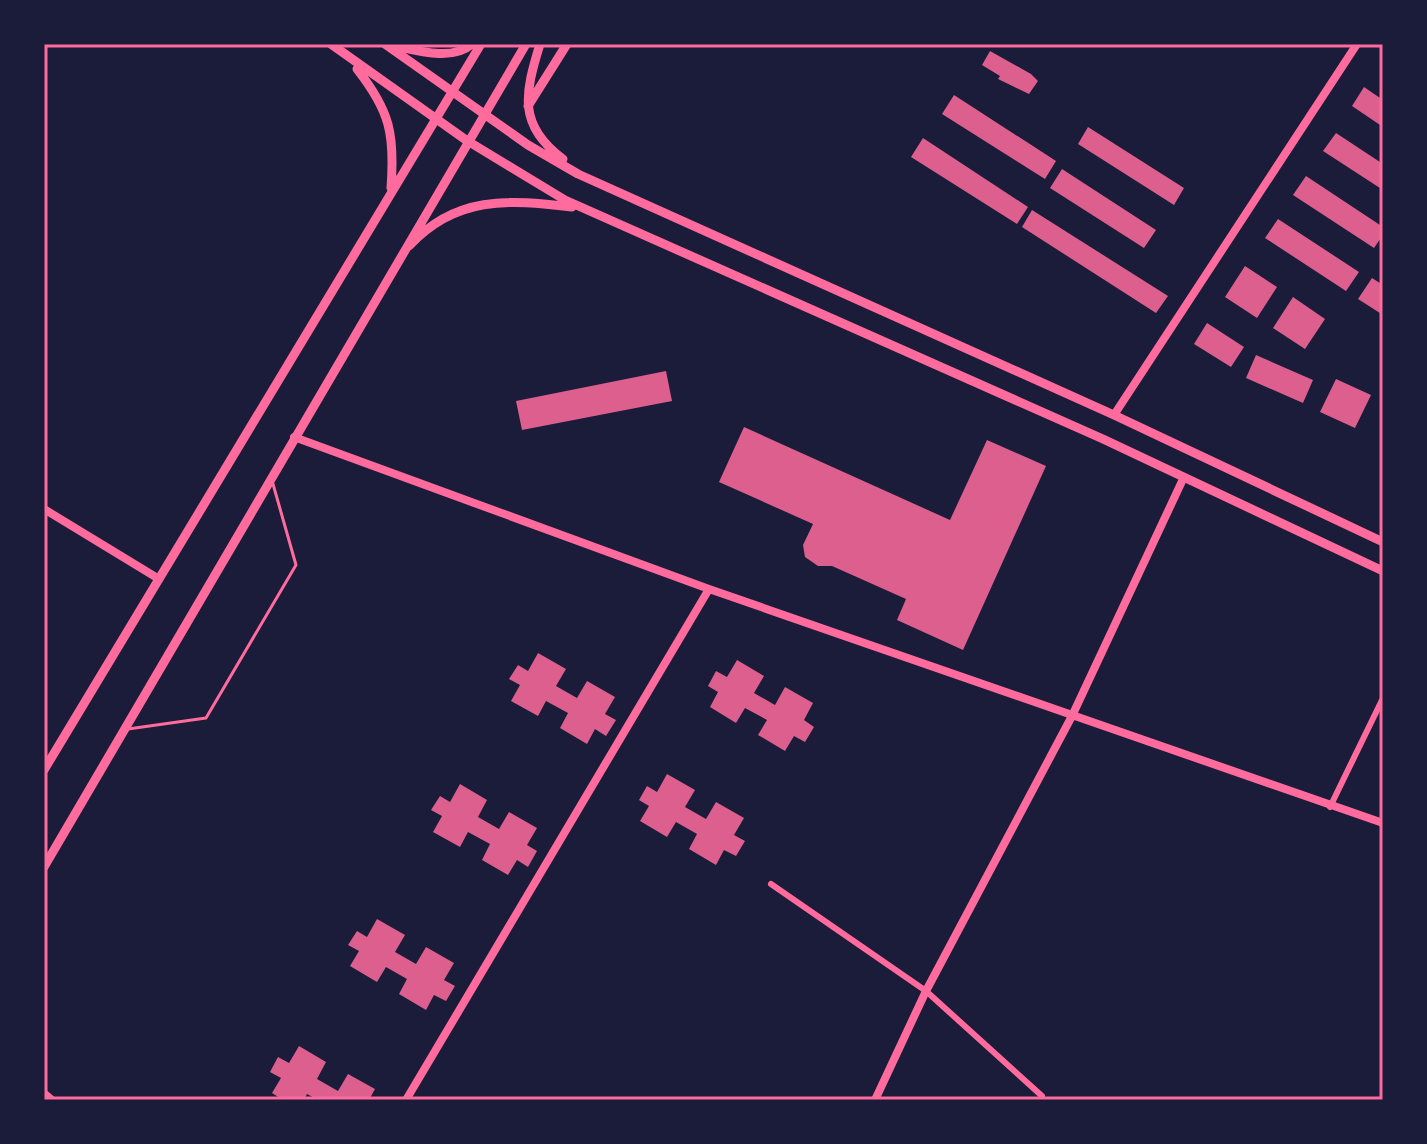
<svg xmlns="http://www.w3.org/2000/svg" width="1427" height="1144" font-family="'DejaVu Sans',sans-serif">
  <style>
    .building { fill: #dd5f8e }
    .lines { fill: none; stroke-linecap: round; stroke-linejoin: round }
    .service { stroke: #ff6b9d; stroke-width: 3 }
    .minor { stroke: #ff6b9d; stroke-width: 6 }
    .tertiary { stroke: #ff6b9d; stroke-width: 8 }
    .secondary { stroke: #ff6b9d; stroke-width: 9 }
    .neatline { fill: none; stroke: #ff6b9d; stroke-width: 3 }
  </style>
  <rect width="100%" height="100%" fill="#1b1b3a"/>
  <!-- building -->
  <path class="building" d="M 990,51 L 1031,74 L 1038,81 L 1029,94 L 998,79 L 1000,76 L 982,65 Z
    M 1364,87 L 1383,100 L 1383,127 L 1352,106 Z
    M 954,95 L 1056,161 L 1045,179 L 942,114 Z
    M 1088,127 L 1184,188 L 1174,205 L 1078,144 Z
    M 1336,133 L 1383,164 L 1383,190 L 1323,151 Z
    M 923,138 L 1028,207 L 1017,224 L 911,157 Z
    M 1062,169 L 1156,230 L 1144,248 L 1050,188 Z
    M 1306,176 L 1383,227 L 1383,235 L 1374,248 L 1293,195 Z
    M 1032,210 L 1168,296 L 1156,313 L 1022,227 Z
    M 1278,219 L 1359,272 L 1346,291 L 1265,238 Z
    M 1245,266 L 1277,287 L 1257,318 L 1225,297 Z
    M 1372,278 L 1383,285 L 1383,315 L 1358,299 Z
    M 1293,297 L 1325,319 L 1305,349 L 1273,328 Z
    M 1207,323 L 1244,347 L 1231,367 L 1194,344 Z
    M 1256,355 L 1313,380 L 1303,403 L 1246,378 Z
    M 666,371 L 672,401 L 522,430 L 516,401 Z
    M 1336,379 L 1371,395 L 1355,428 L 1320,412 Z
    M 744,427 L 950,520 L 987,440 L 1046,466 L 963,650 L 897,620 L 906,599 L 832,566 L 818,566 L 805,557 L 803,545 L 813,524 L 719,482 Z
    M 538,653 L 566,669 L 556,686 L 577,698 L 587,681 L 615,697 L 605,714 L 616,720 L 606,736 L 595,729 L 587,744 L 560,728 L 568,713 L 546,701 L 538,716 L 511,701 L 520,685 L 509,679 L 518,665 L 528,671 Z
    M 737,660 L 764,676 L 754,693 L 775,705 L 785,687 L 813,703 L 804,720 L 814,727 L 805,742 L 794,736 L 785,751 L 758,735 L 767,720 L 745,708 L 736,723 L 710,707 L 718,692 L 708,686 L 716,671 L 727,677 Z
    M 667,774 L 695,790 L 685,807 L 706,819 L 716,802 L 744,818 L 734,835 L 745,841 L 736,856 L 724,850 L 716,865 L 689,849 L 697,834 L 676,822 L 667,837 L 640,821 L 649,806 L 639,800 L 647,786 L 657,792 Z
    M 460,784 L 487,800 L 478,817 L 499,829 L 509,812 L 537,828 L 527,845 L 537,851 L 528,867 L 517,860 L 508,875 L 482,860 L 490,844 L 468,832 L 460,847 L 433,832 L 442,816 L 431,810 L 440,796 L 450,802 Z
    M 377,919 L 405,935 L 395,952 L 416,964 L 426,947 L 454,963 L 444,980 L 455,986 L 446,1001 L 434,995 L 426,1010 L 399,994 L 407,979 L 386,967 L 377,982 L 350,966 L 359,951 L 348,945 L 357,931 L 367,937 Z
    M 299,1046 L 326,1062 L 317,1079 L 338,1091 L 348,1074 L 375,1089 L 369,1100 L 318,1100 L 307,1094 L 304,1100 L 283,1100 L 272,1093 L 281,1078 L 270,1072 L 278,1057 L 289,1063 Z"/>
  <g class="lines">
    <!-- service -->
    <path class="service" d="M 128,729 L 206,718 L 296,565 L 273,484"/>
    <!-- minor -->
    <path class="minor" d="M 1330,807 L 1383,698
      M 771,884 L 926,991 L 1042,1096"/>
    <!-- tertiary -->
    <path class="tertiary" d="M 1114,415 L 1357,44
      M 294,437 L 709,589 L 1383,823
      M 44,509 L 159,579
      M 406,1100 L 709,589
      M 875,1100 L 926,991 L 1072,716 L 1184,477"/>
    <!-- secondary -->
    <path class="secondary" d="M 331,44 L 466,140 L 565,200 L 1103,439 L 1383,571
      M 385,44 L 528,145 L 578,174 L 1114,415 L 1383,542
      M 540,44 C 525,93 517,125 563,159
      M 391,45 C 415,50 452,62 472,44
      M 357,69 C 390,111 395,134 391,188
      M 528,106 L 567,44
      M 409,246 C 455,196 508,199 572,207
      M 44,770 L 481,44
      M 44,867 L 526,44
      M 44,1094 L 51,1100"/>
  </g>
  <!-- border -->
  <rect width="1427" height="1144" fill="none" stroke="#1b1b3a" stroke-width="92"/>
  <rect x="46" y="46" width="1335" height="1052" class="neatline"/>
</svg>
